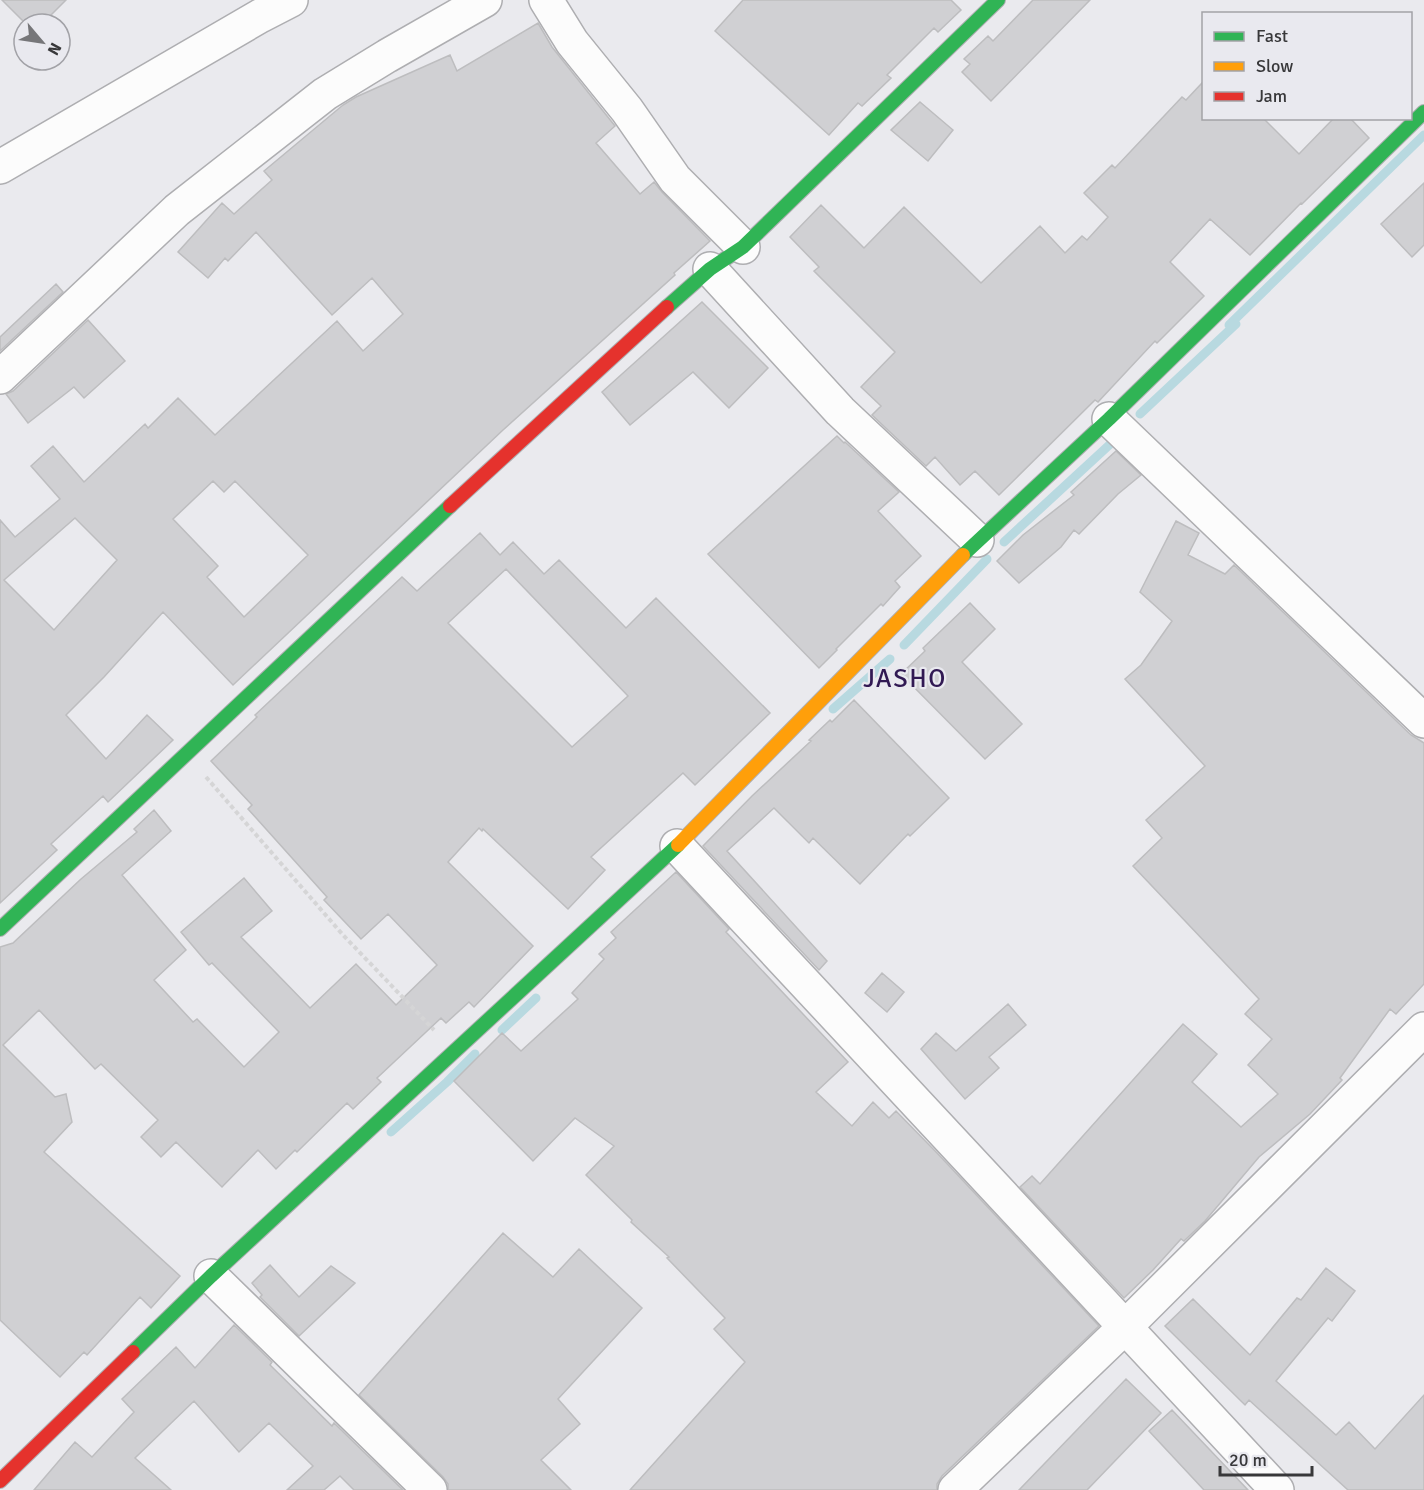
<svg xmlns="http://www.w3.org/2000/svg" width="1424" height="1490" font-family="Signika,sans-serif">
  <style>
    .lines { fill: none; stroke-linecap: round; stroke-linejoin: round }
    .stream { stroke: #b8d9e0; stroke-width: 9 }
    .building { fill: #d0d0d3; stroke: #bdbdbf; stroke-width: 1.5; fill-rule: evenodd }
    .street-casing { stroke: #aeaeb1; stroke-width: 36 }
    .fast-casing { stroke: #aeaeb1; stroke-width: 16 }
    .slow-casing { stroke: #aeaeb1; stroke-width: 16 }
    .jam-casing { stroke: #aeaeb1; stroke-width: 16 }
    .path { stroke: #d5d5d6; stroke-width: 4; stroke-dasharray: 4.5 3; stroke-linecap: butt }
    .street { stroke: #fcfcfc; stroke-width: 33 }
    .fast { stroke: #30b455; stroke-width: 14 }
    .slow { stroke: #ff9f0a; stroke-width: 14 }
    .jam { stroke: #e5322d; stroke-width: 14 }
    .labels { text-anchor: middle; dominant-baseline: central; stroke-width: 4.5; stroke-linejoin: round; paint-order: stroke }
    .quarter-label { font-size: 26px; letter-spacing: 1.5px; fill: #311953; stroke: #e9e9ef }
  </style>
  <rect width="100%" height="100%" fill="#eaeaee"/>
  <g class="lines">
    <!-- stream -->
    <path class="stream" d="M 1229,325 L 1424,135
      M 1140,414 L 1236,324
      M 1004,542 L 1119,436
      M 904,645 L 987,559
      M 833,709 L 890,659
      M 502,1030 L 536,998
      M 391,1132 L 447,1082 L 475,1054"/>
  </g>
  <!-- building -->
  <path class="building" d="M 2,0 L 66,0 L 42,24 L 26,24 Z
    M 743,0 L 951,0 L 961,10 L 938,32 L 934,28 L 887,75 L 891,78 L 862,106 L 858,103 L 829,135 L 715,31 Z
    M 1033,0 L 1090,0 L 991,101 L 962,72 L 970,64 L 964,59 L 988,36 L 993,41 Z
    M 538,23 L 552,47 L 615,126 L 596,143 L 640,194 L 654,182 L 662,192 L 710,241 L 674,273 L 675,275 L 503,430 L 233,685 L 163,612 L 104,677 L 66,715 L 106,759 L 147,715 L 173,740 L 108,802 L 103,796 L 51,844 L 57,850 L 0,903 L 0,520 L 15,537 L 60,499 L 31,466 L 53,446 L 84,482 L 145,424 L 148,428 L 178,398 L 215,435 L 337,321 L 363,351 L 403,314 L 372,278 L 332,315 L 256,232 L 228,261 L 225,258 L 208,278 L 178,252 L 222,203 L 234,214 L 272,180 L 264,171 L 343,105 L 356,97 L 450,55 L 457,71 ZM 213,481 L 224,492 L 235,481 L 308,555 L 244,617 L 207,577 L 218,566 L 173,519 ZM 75,518 L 117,560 L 54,630 L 4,580 Z
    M 1203,82 L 1203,118 L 1263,118 L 1299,154 L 1334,118 L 1350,118 L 1369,138 L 1302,204 L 1301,203 L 1250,255 L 1210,219 L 1170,262 L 1204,296 L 1157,343 L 1155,341 L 1098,402 L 1095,400 L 999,495 L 975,471 L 960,485 L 935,457 L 926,466 L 872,415 L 881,406 L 861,387 L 895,352 L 814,271 L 819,267 L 790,237 L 821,205 L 864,248 L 904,207 L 981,283 L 1040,226 L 1065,253 L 1082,236 L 1087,240 L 1108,217 L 1084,193 L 1112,165 L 1115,168 L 1182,97 L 1186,100 Z
    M 920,102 L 953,130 L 928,161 L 891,130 Z
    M 1424,183 L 1424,245 L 1412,257 L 1381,224 Z
    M 56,284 L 63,292 L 0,351 L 0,337 Z
    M 702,302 L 768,368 L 729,408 L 693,372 L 630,425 L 602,392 Z
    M 88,320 L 125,361 L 84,398 L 74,387 L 28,423 L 6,394 L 13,391 Z
    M 837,436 L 844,443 L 845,442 L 899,492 L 878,511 L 921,556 L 895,581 L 900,587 L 883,606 L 881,604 L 836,649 L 837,650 L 819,668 L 708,554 Z
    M 1116,451 L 1141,475 L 1118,494 L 1079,534 L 1074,530 L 1061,547 L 1019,583 L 997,561 L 1023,535 L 1074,495 L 1071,492 Z
    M 1176,521 L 1199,533 L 1188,555 L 1225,574 L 1234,565 L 1411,735 L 1424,743 L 1424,984 L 1396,1014 L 1390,1009 L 1340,1078 L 1342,1080 L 1310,1114 L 1259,1157 L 1205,1221 L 1184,1241 L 1181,1239 L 1153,1270 L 1124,1298 L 1020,1187 L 1032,1176 L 1040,1184 L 1183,1024 L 1217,1054 L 1192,1082 L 1241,1127 L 1278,1094 L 1248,1065 L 1272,1039 L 1245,1014 L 1259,999 L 1133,866 L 1162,838 L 1146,820 L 1205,766 L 1125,679 L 1141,665 L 1172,621 L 1140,592 Z
    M 480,533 L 500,555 L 513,542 L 544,574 L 559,560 L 626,628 L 656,598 L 770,713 L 695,785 L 683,773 L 591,857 L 605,870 L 568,909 L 483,829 L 482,831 L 479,828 L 448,862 L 533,946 L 474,1007 L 469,1002 L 446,1023 L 441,1018 L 377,1078 L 381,1082 L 353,1109 L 347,1103 L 297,1152 L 295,1150 L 276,1169 L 258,1150 L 222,1187 L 176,1142 L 161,1157 L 141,1137 L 158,1120 L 101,1064 L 95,1069 L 39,1010 L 3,1045 L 55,1097 L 66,1094 L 72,1122 L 44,1152 L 180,1276 L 151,1308 L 140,1297 L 87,1355 L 84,1352 L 60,1377 L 0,1320 L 0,947 L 13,943 L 81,879 L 137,832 L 134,829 L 154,810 L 171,831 L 122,875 L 186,950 L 154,980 L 193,1022 L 197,1019 L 244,1067 L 279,1032 L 212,963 L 209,965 L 181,932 L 244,878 L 272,911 L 241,937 L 310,1008 L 356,964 L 396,1005 L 437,965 L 388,914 L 361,939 L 324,900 L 327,897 L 248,809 L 252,805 L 211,761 L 257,717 L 255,715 L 402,577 L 417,591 ZM 506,569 L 628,696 L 572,747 L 448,623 Z
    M 970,603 L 995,629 L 962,662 L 1022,724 L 985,759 L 901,674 L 925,651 L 923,648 Z
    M 854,700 L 949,798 L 910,836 L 908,834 L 860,884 L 813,838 L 809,843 L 774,808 L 727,851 L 827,961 L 819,970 L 703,846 L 752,796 L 811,741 L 809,740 L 830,720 L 832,722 Z
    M 676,872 L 729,929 L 726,932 L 848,1062 L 816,1092 L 852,1126 L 873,1102 L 889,1118 L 896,1111 L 938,1154 L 1099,1326 L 942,1476 L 937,1484 L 937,1490 L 630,1490 L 745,1362 L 714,1329 L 725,1318 L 667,1258 L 669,1257 L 631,1222 L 632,1220 L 586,1175 L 614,1146 L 575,1118 L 533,1161 L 454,1081 L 502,1033 L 521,1051 L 578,999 L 572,993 L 604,959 L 599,954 L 616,938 L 611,932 Z
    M 882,973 L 904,992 L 887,1012 L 865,993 Z
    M 1008,1004 L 1026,1025 L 989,1057 L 999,1068 L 965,1099 L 921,1049 L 936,1033 L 956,1051 Z
    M 503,1233 L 553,1277 L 579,1249 L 642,1308 L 558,1399 L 580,1424 L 541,1460 L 571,1490 L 448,1490 L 448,1484 L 443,1477 L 359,1395 Z
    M 270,1265 L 299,1297 L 331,1266 L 355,1283 L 299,1336 L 260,1297 L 262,1295 L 252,1283 Z
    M 1326,1268 L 1355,1291 L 1332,1321 L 1328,1318 L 1276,1381 L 1336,1435 L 1349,1422 L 1375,1449 L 1424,1395 L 1424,1490 L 1348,1490 L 1249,1400 L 1245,1405 L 1165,1326 L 1193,1299 L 1250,1355 L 1297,1298 L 1301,1300 Z
    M 234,1325 L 272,1362 L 270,1365 L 332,1426 L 334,1423 L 403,1490 L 354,1490 L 340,1476 L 324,1490 L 287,1490 L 313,1466 L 269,1423 L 239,1452 L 194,1401 L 135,1458 L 171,1490 L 34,1490 L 75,1442 L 92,1457 L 134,1412 L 122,1399 L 176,1347 L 195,1368 Z
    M 1126,1379 L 1161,1413 L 1087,1490 L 1019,1490 Z
    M 1172,1410 L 1248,1490 L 1204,1490 L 1149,1431 Z"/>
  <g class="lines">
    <defs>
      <path id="street" d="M 546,0 L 572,42 L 627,110 L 675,179 L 743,247
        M 0,167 L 260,16 L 291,0
        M 710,269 L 840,411 L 977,540
        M 0,377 L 177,210 L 325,94 L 387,56 L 485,0
        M 1109,419 L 1424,721
        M 677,846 L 1277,1490
        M 211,1276 L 430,1490
        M 955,1490 L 1125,1327 L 1424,1029"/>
      <path id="fast" d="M 667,307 L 710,269 L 743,247 L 998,0
        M 963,555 L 1109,419 L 1424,112
        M 0,929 L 450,506
        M 133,1352 L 211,1276 L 678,845"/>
      <path id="slow" d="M 678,845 L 963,555"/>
      <path id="jam" d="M 450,506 L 667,307
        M 0,1481 L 133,1352"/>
    </defs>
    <!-- street casing -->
    <use href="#street" class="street-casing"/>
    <!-- fast casing -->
    <use href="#fast" class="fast-casing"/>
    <!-- slow casing -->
    <use href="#slow" class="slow-casing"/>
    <!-- jam casing -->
    <use href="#jam" class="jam-casing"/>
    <!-- path -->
    <path class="path" d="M 206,777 L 343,935 L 434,1030"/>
    <!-- street -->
    <use href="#street" class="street"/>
    <!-- fast -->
    <use href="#fast" class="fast"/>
    <!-- slow -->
    <use href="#slow" class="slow"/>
    <!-- jam -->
    <use href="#jam" class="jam"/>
  </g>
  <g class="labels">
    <!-- quarter labels -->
    <g class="quarter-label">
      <text x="905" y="679">JASHO</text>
    </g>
  </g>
  <!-- legend -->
  <rect x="1202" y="12" width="210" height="108" fill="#e9e9ef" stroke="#a2a2a7" stroke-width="1.5"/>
  <rect x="1214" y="32" width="30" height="9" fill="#30b455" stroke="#a2a2a7" stroke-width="1.5"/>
  <text x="1256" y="42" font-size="18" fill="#38383a">Fast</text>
  <rect x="1214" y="62" width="30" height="9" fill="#ff9f0a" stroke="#a2a2a7" stroke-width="1.5"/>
  <text x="1256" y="72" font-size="18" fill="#38383a">Slow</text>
  <rect x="1214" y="92" width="30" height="9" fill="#e5322d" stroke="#a2a2a7" stroke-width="1.5"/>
  <text x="1256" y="102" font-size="18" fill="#38383a">Jam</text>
  <!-- north arrow -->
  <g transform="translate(42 42) rotate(119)"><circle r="28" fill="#e9e9ef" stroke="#a2a2a7" stroke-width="1.5"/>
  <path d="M0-4.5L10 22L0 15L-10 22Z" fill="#767679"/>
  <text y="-9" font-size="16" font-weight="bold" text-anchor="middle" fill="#38383a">N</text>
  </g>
  <!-- scale -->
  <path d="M1220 1466v9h92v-9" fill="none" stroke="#38383a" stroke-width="3"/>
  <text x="1229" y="1466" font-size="18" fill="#38383a" stroke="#e9e9ef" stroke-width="4.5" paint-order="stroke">20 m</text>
</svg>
